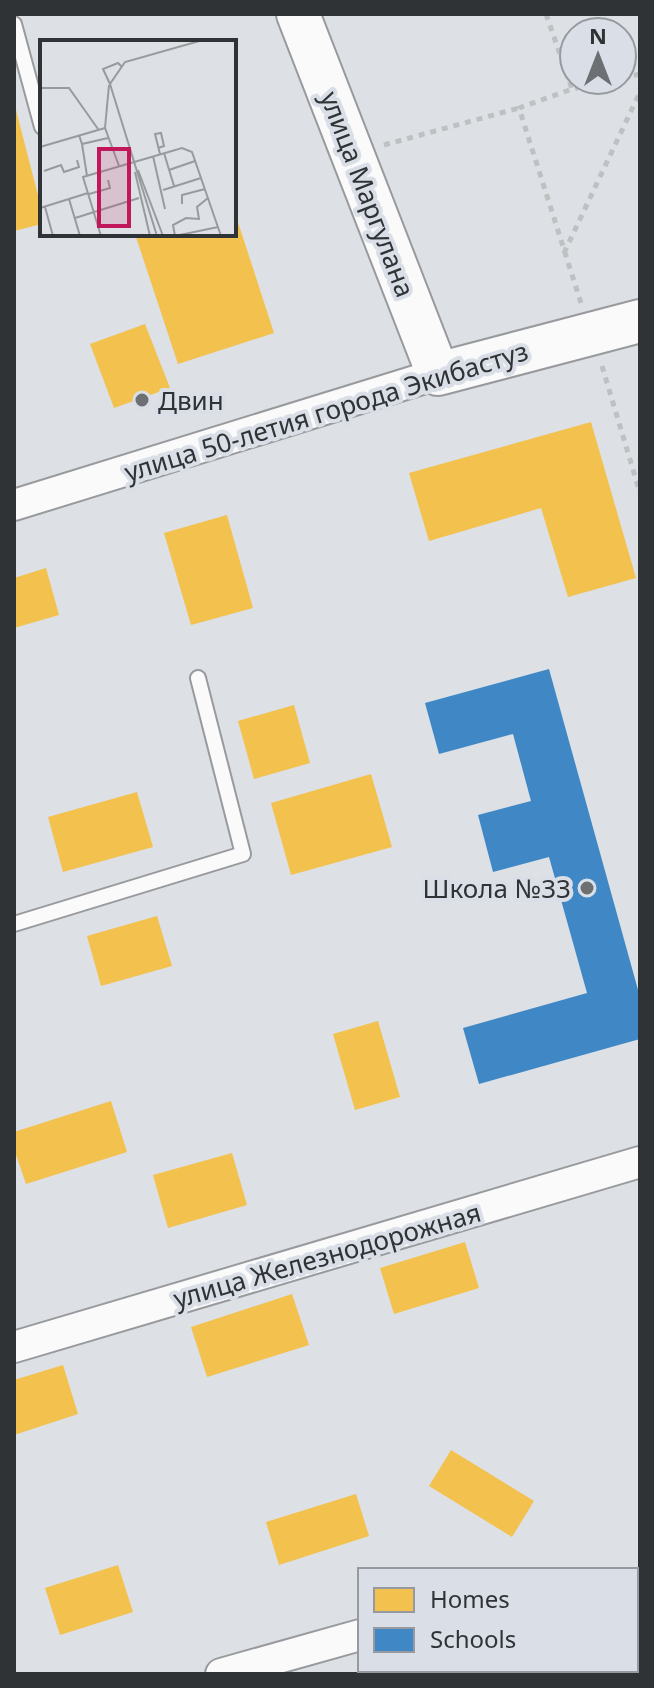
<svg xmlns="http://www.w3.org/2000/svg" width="654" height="1688" font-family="'Noto Sans',sans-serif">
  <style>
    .homes { fill: #f2c14e }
    .schools { fill: #3f88c5 }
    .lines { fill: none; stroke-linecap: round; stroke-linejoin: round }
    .lane-casing { stroke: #989a9d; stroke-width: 18 }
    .street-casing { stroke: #989a9d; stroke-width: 34 }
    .secondary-casing { stroke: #989a9d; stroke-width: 46 }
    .path { stroke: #bfc0c2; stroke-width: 5; stroke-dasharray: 6 6; stroke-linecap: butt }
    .lane { stroke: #fafafb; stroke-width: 14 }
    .street { stroke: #fafafb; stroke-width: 30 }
    .secondary { stroke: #fafafb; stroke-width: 42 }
    .poi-dot { fill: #6d7073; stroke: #dadfe7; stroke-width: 3 }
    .labels { text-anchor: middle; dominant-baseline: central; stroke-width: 8; stroke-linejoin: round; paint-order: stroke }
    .street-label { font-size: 26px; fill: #303336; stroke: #dadfe7 }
    .poi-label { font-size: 26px; fill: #303336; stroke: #dadfe7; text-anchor: start }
    .inset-road { fill: none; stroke: #989b9e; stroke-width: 2 }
    .view { fill: #c2185b; fill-opacity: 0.15; stroke: #c2185b; stroke-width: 4 }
    .inset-edge { fill: none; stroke: #303336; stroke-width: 4 }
  </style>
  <rect width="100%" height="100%" fill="#dde0e4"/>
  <!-- homes -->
  <path class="homes" d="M 14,102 L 42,211 L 42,224 L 14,231 Z
    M 235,213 L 274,333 L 178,364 L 135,234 L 234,234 Z
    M 145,324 L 170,388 L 114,408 L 90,344 Z
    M 591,422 L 636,578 L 568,597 L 541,508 L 429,541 L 409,473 Z
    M 227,515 L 253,608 L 191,625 L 164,533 Z
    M 46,568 L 59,615 L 14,628 L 14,578 Z
    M 294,705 L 310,763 L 254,779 L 238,721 Z
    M 371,774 L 392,847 L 291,875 L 271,803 Z
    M 137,792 L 153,847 L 63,872 L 48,817 Z
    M 157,916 L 172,966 L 101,986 L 87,936 Z
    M 378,1021 L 400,1097 L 355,1110 L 333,1034 Z
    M 111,1101 L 127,1152 L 26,1184 L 14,1149 L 14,1132 Z
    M 232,1153 L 247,1205 L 168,1228 L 153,1175 Z
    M 465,1242 L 479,1288 L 394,1314 L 380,1268 Z
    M 292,1294 L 309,1345 L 207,1377 L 191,1327 Z
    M 63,1365 L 78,1414 L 14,1435 L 14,1380 Z
    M 451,1450 L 534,1501 L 512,1537 L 429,1486 Z
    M 356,1494 L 369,1536 L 279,1565 L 266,1522 Z
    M 118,1565 L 133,1612 L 60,1635 L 45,1588 Z"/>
  <!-- schools -->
  <path class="schools" d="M 549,669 L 640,997 L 640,1039 L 479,1084 L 463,1028 L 587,993 L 549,857 L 493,872 L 478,815 L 531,801 L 513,734 L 439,754 L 425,703 Z"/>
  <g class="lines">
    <defs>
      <path id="lane" d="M 14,24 L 42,127
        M 14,924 L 243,854 L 198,678"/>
      <path id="street" d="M 14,505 L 438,374
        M 14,1347 L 640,1162
        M 221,1674 L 360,1635"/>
      <path id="secondary" d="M 298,14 L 438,374 L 640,321"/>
    </defs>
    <!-- lane casing -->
    <use href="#lane" class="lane-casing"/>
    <!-- street casing -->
    <use href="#street" class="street-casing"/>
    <!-- secondary casing -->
    <use href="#secondary" class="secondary-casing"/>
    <!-- path -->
    <path class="path" d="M 546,14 L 572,89
      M 622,78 L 640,74
      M 384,145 L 519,108
      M 564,253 L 640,92
      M 581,303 L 519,108 L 572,89 L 613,80
      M 602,366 L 640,493"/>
    <!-- lane -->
    <use href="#lane" class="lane"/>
    <!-- street -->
    <use href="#street" class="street"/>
    <!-- secondary -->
    <use href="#secondary" class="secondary"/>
  </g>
  <!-- markers -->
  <g class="poi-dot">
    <circle cx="142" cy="400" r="8"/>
    <circle cx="587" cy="888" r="8"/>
  </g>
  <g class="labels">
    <!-- street labels -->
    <g class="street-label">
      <text transform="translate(368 194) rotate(69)">улица Маргулана</text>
      <text transform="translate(326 411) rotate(-17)">улица 50-летия города Экибастуз</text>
      <text transform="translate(327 1255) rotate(-16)">улица Железнодорожная</text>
    </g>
    <!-- poi labels -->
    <g class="poi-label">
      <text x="158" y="400">Двин</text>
      <text x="571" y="888" text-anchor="end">Школа №33</text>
    </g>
  </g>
  <!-- overview -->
  <g transform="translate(40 40)">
    <rect width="196" height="196" fill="#dde0e4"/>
    <path class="inset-road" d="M 70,44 L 63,29 L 78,23 L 82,27M 2,48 L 29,48 L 58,89M 65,88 L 69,45M 39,95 L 42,104 L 68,98M 42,104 L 47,136M 0,107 L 65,88 L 79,126M 118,108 L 124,106 L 121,93 L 115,94 L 120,114M 124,113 L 134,146M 113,116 L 125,169M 98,130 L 123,196M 129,130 L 155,121M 4,131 L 21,125 L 24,132 L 39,127 L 37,120M 95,132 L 110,196M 123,150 L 161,138M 49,154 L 70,148 L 68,140M 142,164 L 142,155 L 165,149M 5,167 L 13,196M 0,168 L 29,159M 35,178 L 99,158M 40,196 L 29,159 L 48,153M 61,196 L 43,137 L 142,108 L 152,112 L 181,196M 117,196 L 70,44 L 85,22 L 163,0M 135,196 L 133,185 L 146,178 L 159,179 L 157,167 L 168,158M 135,196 L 178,187"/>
    <path class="view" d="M 59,109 L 89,109 L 89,186 L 59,186 Z"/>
    <rect width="196" height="196" class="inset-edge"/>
  </g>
  <!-- border -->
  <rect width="654" height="1688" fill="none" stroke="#303336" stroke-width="32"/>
  <!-- legend -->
  <rect x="358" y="1568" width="280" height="104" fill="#dadfe7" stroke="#969aa0" stroke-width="2"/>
  <rect x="374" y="1588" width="40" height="24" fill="#f2c14e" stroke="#969aa0" stroke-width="2"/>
  <text x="430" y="1608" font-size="24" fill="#303336">Homes</text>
  <rect x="374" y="1628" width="40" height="24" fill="#3f88c5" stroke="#969aa0" stroke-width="2"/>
  <text x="430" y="1648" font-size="24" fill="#303336">Schools</text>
  <!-- north arrow -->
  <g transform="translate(598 56)"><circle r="38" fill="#dadfe7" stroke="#969aa0" stroke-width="2"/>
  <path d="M0-6L14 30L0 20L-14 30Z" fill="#6d7073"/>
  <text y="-12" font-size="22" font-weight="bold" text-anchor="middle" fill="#303336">N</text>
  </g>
</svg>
